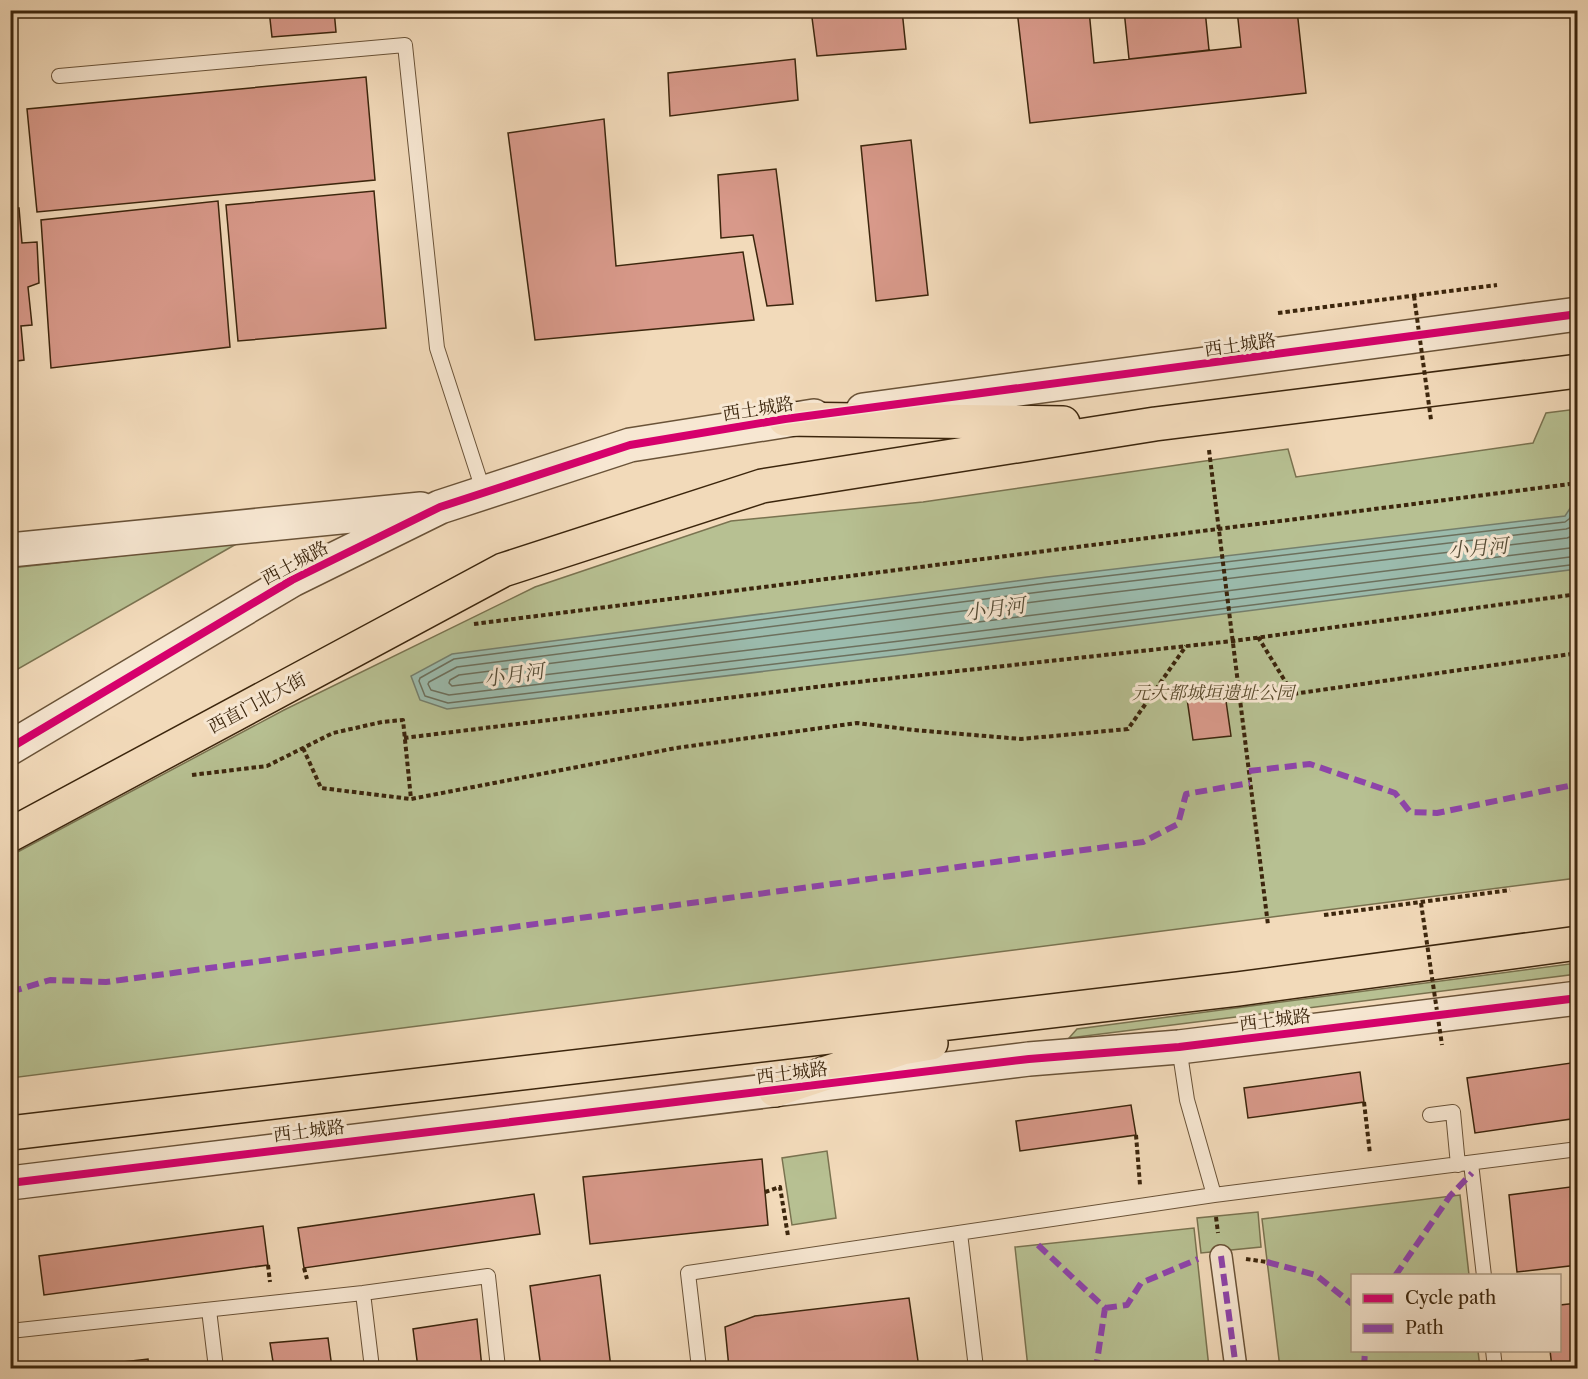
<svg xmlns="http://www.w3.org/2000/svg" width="1588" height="1379" font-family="'Libre Caslon Text','Noto Serif SC',serif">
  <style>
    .green { fill: #b7c092; stroke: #7a7350; stroke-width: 1.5 }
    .water { fill: #9bbbad; stroke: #757f6d; stroke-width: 1.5 }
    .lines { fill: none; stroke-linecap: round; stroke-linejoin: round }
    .shore { stroke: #6c705d; stroke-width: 1.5 }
    .building { fill: #d8998a; stroke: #3c260d; stroke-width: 1.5 }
    .service-casing { stroke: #6a5338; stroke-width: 16 }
    .pedestrian-casing { stroke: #6a5338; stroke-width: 24 }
    .tertiary-casing { stroke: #6a5338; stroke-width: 36 }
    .trunk-casing { stroke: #3c260d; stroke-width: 36 }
    .path { stroke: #3c260d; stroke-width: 4; stroke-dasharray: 4.5 3; stroke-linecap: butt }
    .service { stroke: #f7e7d2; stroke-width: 14 }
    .pedestrian { stroke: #f7e7d2; stroke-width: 21 }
    .tertiary { stroke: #f7e7d2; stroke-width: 33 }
    .trunk { stroke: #f2daba; stroke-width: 33 }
    .path-bridge { stroke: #3c260d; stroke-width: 4; stroke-dasharray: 4.5 3; stroke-linecap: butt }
    .quiet { stroke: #8e44ad; stroke-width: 6; stroke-dasharray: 12 6; stroke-linecap: butt }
    .cycleway-casing { stroke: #f7e7d2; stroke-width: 11 }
    .cycleway { stroke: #d6006c; stroke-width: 8 }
    .labels { text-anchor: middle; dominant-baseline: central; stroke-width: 6; stroke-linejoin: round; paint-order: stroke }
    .street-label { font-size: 18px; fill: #3c260d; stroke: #f7e7d2 }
    .park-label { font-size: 18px; font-style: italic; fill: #5b4c2e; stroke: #f7e7d2 }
    .water-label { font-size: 20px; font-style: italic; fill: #544b35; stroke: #f7e7d2 }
  </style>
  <rect width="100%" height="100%" fill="#f2daba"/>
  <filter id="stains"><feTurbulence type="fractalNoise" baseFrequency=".00333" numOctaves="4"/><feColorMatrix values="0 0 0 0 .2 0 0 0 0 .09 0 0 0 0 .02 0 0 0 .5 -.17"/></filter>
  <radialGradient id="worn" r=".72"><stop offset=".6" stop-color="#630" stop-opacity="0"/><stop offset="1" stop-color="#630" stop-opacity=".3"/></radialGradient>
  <!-- green -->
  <path class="green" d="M 1577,409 L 1577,878 L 11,1078 L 10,856 L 284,710 L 535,587 L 731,521 L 923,502 L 1288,449 L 1296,477 L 1533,443 L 1546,413 Z
    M 238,543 L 11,673 L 11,568 Z
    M 1577,963 L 1577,974 L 1069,1038 L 1077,1029 Z
    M 827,1151 L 836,1218 L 792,1225 L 782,1158 Z
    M 1460,1195 L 1469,1275 L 1352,1276 L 1352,1350 L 1478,1351 L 1480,1368 L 1280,1368 L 1262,1219 Z
    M 1258,1212 L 1261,1247 L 1201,1253 L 1197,1218 Z
    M 1194,1228 L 1209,1368 L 1028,1368 L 1015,1247 Z"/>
  <!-- water -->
  <path class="water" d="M 1577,503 L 1577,569 L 902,655 L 447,709 L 420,700 L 411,676 L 452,654 L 1047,577 L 1565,516 L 1573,504 Z"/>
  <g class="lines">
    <!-- shore -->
    <path class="shore" d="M 1578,509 L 1569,519 L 1565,522 L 1047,583 L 454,659 L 420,678 L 419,681 L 425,696 L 448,703 L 901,649 L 1578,564
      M 1578,521 L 1572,527 L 1566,529 L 1048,591 L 457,667 L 429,682 L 428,684 L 431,690 L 449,695 L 900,641 L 1578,556
      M 1578,534 L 1567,538 L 1049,600 L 459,675 L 450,680 L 449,683 L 452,686 L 899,632 L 1578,547"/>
  </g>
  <!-- building -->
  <path class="building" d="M 269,10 L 334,10 L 336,32 L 272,37 Z
    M 811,10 L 902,10 L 906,49 L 817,56 Z
    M 1017,10 L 1089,10 L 1094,63 L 1241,47 L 1237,10 L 1297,10 L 1306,93 L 1030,123 Z
    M 1124,10 L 1205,10 L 1209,50 L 1129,59 Z
    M 795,59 L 798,100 L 670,116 L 668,73 Z
    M 366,77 L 375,180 L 37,212 L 27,109 Z
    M 604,119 L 616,266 L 743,252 L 754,320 L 535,340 L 508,133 Z
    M 911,140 L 928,295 L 876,301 L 861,146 Z
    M 776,169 L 793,304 L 767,306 L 753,235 L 721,238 L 718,175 Z
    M 374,191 L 386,328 L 238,341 L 226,205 Z
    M 218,201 L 230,347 L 51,368 L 41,220 Z
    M 10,208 L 19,208 L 22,243 L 37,242 L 39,283 L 28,287 L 32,325 L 21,326 L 24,360 L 10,362 Z
    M 1224,687 L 1231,736 L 1193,740 L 1186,692 Z
    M 1578,1062 L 1578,1118 L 1475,1133 L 1467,1078 Z
    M 1360,1072 L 1364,1102 L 1248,1118 L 1244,1088 Z
    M 1131,1105 L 1136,1135 L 1020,1151 L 1016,1121 Z
    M 762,1159 L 768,1225 L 590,1244 L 583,1177 Z
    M 1578,1186 L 1578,1265 L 1517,1272 L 1509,1195 Z
    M 534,1194 L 540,1234 L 304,1268 L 298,1228 Z
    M 263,1226 L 268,1265 L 44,1295 L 39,1256 Z
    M 600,1275 L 611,1368 L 541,1368 L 530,1286 Z
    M 909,1298 L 919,1368 L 729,1368 L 725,1327 L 755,1316 Z
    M 1578,1303 L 1578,1368 L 1552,1368 L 1550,1350 L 1560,1350 L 1560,1305 Z
    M 477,1319 L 482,1368 L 418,1368 L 413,1329 Z
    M 328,1338 L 332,1368 L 274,1368 L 270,1343 Z
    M 148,1359 L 149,1368 L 88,1368 L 88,1366 Z"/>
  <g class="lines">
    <defs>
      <path id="service" d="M 59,76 L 405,45 L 437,348 L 484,493
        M 1179,1047 L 1187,1100 L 1214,1195
        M 1430,1115 L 1453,1112 L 1458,1165
        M 1471,1163 L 1484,1276
        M 960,1233 L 976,1368
        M 363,1293 L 372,1368
        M 209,1310 L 216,1368
        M 10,1331 L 363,1293 L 488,1276 L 498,1368
        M 1493,1350 L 1495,1368
        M 699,1368 L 688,1273 L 1214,1195 L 1578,1149"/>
      <path id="pedestrian" d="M 1221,1256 L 1236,1368"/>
      <path id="tertiary" d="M 863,410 L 1578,314
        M 10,550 L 421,509
        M 10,748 L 292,580 L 440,507 L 630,445 L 814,416
        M 10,1183 L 1029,1059 L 1179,1047 L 1578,998"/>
      <path id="trunk" d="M 785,419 L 1063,423
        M 10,835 L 503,570 L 762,486 L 1155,424 L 1578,371
        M 775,1090 L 902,1048 L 931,1043
        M 10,1133 L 1238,989 L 1578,943"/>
    </defs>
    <!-- service casing -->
    <use href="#service" class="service-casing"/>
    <!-- pedestrian casing -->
    <use href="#pedestrian" class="pedestrian-casing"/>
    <!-- tertiary casing -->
    <use href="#tertiary" class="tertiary-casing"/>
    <!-- trunk casing -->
    <use href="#trunk" class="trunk-casing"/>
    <!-- path -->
    <path class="path" d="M 1278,313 L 1497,285
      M 1209,450 L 1268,925
      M 474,624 L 1578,483
      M 1258,637 L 1293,694 L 1578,653
      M 404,738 L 848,683 L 1233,641 L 1578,594
      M 303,748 L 321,788 L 411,799 L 676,748 L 857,723 L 914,730 L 1021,739 L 1128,729 L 1186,646
      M 192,775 L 267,766 L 333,733 L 382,722 L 403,720 L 411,799
      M 1324,915 L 1510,890
      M 1364,1102 L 1370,1154
      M 1136,1135 L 1140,1185
      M 765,1192 L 780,1187 L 788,1236
      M 1216,1217 L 1218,1233
      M 1246,1259 L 1267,1262
      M 268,1265 L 270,1282
      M 304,1268 L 307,1279"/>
    <!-- service -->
    <use href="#service" class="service"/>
    <!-- pedestrian -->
    <use href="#pedestrian" class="pedestrian"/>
    <!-- tertiary -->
    <use href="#tertiary" class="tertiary"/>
    <!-- trunk -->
    <use href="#trunk" class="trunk"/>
    <!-- path-bridge -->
    <path class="path-bridge" d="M 1414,296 L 1431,420
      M 1421,903 L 1442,1045"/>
    <!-- quiet -->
    <path class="quiet" d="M 1249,771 L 1310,764 L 1395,793 L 1410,812 L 1437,813 L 1578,784
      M 10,992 L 50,980 L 106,982 L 1143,842 L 1178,824 L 1186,794 L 1250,783
      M 1038,1245 L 1105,1308 L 1096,1368
      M 1221,1256 L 1236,1368
      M 1267,1262 L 1316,1275 L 1352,1304
      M 1395,1276 L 1450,1196 L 1472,1173
      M 1105,1308 L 1127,1305 L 1141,1283 L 1198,1259
      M 1364,1368 L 1365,1350"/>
    <defs>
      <path id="cycleway" d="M 10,748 L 292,580 L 440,507 L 630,445 L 785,419 L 1578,314
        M 10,1183 L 1029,1059 L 1179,1047 L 1578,998"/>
    </defs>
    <!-- cycleway casing -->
    <use href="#cycleway" class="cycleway-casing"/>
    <!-- cycleway -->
    <use href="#cycleway" class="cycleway"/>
  </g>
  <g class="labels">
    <!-- street labels -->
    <g class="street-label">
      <text transform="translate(1240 345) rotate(-8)">西土城路</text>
      <text transform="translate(758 409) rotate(-9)">西土城路</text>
      <text transform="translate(295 563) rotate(-28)">西土城路</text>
      <text transform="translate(257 703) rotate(-28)">西直门北大街</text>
      <text transform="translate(1275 1020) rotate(-7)">西土城路</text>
      <text transform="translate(792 1073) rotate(-7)">西土城路</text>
      <text transform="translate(309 1131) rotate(-7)">西土城路</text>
    </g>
    <!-- park labels -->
    <g class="park-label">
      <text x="1213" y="693">元大都城垣遗址公园</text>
    </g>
    <!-- water labels -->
    <g class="water-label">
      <text transform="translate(1478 548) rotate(-5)">小月河</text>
      <text transform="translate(995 609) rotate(-8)">小月河</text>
      <text transform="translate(514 675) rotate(-8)">小月河</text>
    </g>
  </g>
  <!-- margin -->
  <rect width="1588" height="1379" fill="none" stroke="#f2daba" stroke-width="36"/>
  <rect x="12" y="12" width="1564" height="1355" fill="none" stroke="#3c260d" stroke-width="3"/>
  <rect x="18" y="18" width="1552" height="1343" fill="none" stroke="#3c260d" stroke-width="1.5"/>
  <!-- legend -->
  <rect x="1351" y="1274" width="210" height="78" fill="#f7e7d2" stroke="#ac9a83" stroke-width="1.5"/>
  <rect x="1363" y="1294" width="30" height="9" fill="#d6006c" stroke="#ac9a83" stroke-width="1.5"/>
  <text x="1405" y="1304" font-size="18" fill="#3c260d">Cycle path</text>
  <rect x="1363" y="1324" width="30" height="9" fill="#8e44ad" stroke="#ac9a83" stroke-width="1.5"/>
  <text x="1405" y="1334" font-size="18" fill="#3c260d">Path</text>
  <rect width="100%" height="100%" filter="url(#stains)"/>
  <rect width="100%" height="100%" fill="url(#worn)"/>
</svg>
